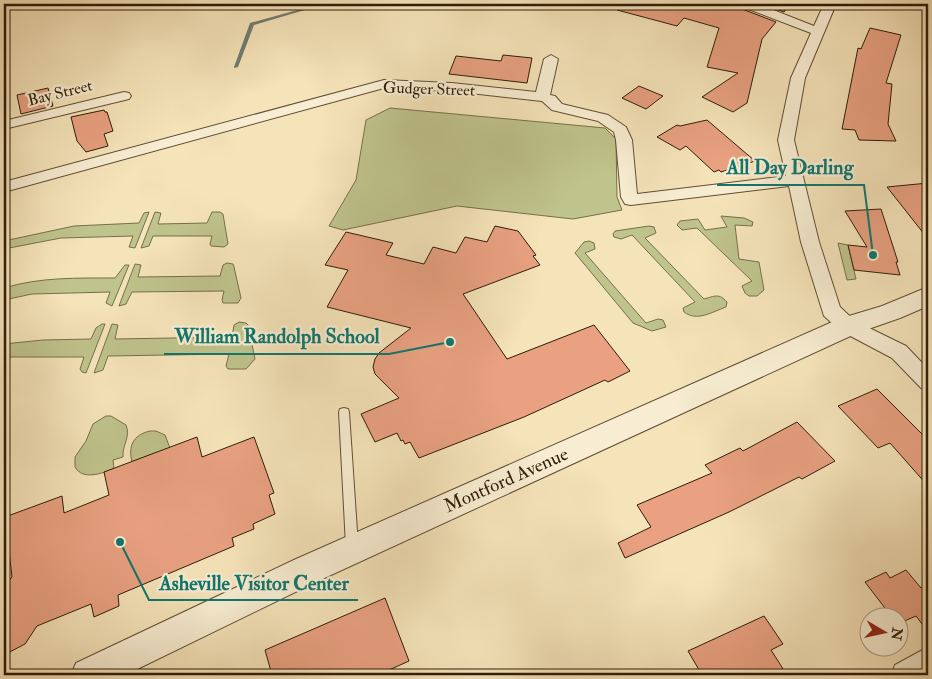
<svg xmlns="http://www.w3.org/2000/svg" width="932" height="679" font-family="'IM FELL Double Pica',serif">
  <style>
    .green { fill: #bfc38c; stroke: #76704a }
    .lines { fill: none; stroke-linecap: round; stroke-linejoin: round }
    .stream { fill: #707d6f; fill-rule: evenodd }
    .building { fill: #e9a181; stroke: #2e1c08 }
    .service-casing { stroke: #604e34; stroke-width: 2 }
    .minor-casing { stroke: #604e34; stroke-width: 2 }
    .tertiary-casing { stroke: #604e34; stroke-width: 2 }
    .service { fill: #f8edd2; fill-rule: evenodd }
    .minor { fill: #f8edd2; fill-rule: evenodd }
    .tertiary { fill: #f8edd2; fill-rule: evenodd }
    .labels { text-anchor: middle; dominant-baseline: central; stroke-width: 4.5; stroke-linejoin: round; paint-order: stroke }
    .far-street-label { font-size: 16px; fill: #2e1c08; stroke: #f8edd2 }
    .street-label { font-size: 19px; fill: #2e1c08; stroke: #f8edd2 }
    .leader { fill: none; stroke: #0f766e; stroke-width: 2 }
    .callout-dot { fill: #0f766e; stroke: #f8edd2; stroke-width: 2 }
    .callout-label { font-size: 20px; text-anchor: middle; font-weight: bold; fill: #0f766e; stroke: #f8edd2; stroke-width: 4.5; stroke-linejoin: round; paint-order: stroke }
  </style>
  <rect width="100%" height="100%" fill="#f5e3b9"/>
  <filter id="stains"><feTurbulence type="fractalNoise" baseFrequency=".004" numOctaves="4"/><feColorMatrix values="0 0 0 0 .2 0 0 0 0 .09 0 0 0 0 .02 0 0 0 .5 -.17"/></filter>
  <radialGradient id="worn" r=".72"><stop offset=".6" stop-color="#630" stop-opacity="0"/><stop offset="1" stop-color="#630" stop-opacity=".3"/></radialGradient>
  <!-- green -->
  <path class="green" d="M 390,108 L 605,128 L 616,139 L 617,197 L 622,210 L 573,219 L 457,206 L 343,230 L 329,226 L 356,180 L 366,120 Z
    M 149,212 L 135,248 L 129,247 L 133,236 L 61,238 L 4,249 L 4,241 L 74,226 L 139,223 L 144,213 Z
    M 155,212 L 161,213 L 158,224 L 207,223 L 212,212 L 220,212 L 223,214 L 228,244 L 224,247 L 211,246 L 210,244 L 212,236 L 153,236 L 149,246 L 141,248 Z
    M 721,216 L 744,218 L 753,222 L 752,226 L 735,225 L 739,259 L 759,262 L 764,290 L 757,296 L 749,296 L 745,293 L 742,286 L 752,281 L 697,228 L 682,230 L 677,225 L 680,221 L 698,219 L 705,230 L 727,227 Z
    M 649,226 L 654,227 L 656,233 L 645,238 L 704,299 C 715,296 719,293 727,302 L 726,307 C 712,312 697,322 684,312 L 683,308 L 695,302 L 632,235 L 621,239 L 614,237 L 613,234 L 615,231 Z
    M 589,241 L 594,243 L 595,249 L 585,253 L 646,323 L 658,319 L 663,320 L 666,327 L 652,331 L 633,323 L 575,253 L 584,242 Z
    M 838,243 L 848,245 L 856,279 L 847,280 Z
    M 227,263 L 233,264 L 234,267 L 241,298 L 238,303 L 223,303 L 222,300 L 224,291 L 132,292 L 126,304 L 119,306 L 135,264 L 141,265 L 138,277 L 220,276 L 223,265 Z
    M 125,265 L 129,265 L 112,306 L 106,303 L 110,292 L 32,294 L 4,300 L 4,288 C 40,277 77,278 115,278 Z
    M 239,322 L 246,323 L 248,325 L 255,359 L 246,369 L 228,369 L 226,366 L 229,354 L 108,356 L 103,370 L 94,373 L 112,324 L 118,325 L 115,339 L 232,337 L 234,325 Z
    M 102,324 L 105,324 L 86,373 L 82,372 L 80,369 L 84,357 L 5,357 L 4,360 L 4,344 L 43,340 L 91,339 L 96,328 Z
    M 106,416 L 111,416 L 126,425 C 131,437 122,445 123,457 L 113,460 L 114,469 C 102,473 83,481 75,467 L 75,457 L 86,441 L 93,424 Z
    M 150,431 L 156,431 L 165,435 L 170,448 L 132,462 C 128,446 133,435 150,431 Z"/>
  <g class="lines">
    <!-- stream -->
    <path class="stream" d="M 319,4 L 325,4 L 254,25 L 238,67 L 234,68 L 234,67 L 250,23 Z"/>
  </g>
  <!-- building -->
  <path class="building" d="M 618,4 L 739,4 L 742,9 L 776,22 L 762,39 L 747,103 L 733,112 L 702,97 L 738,73 L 707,67 L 719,28 L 684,18 L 677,26 L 617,10 Z
    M 762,4 L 790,4 L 784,12 Z
    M 870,28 L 901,35 L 886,83 L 892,84 L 888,124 L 896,141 L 859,140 L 855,130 L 842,129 L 858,48 L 861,49 Z
    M 503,55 L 532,58 L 527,83 L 449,74 L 456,56 L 501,61 Z
    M 639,86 L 663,96 L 646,109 L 622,98 Z
    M 48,88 L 53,106 L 21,114 L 17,95 Z
    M 104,110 L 105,112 L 107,112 L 113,131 L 104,134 L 108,146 L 86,152 L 77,141 L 71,117 Z
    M 707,120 L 755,161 L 721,172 L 719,170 L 714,172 L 686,146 L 680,150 L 657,137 L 677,125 L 680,126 Z
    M 928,183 L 928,239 L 887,187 Z
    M 881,209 L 898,262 L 896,262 L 900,275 L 854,270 L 848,245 L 867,247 L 845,211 Z
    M 495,226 L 518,231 L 536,255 L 533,256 L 540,265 L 463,294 L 507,359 L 594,325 L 630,371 L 608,382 L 605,380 L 524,417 L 419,458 L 410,442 L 405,444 L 403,440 L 401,441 L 397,433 L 375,442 L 361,414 L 399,398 L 375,374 L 373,367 L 375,359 L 379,353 L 411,328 L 327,307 L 348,270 L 325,265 L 346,232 L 393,243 L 386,255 L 424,264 L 433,247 L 456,253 L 465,237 L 487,242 Z
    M 877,389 L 928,440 L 928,486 L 890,443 L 878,448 L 838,406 Z
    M 797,422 L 835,461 L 802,479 L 799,477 L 729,512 L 625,558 L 618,543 L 651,527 L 637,505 L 712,473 L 705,465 L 740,448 L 743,451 Z
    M 197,437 L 202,457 L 254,437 L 274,493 L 269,495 L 275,514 L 253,524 L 254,529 L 232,538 L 234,546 L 118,595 L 119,606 L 94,617 L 91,604 L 37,626 L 25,644 L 4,655 L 4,625 L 8,620 L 4,586 L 12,577 L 5,517 L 62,496 L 64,513 L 109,495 L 104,472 Z
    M 906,570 L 921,588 L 928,585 L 928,632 L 916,616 L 902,622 L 900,616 L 891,616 L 865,582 L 886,572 L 890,578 Z
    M 385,598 L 409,661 L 378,675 L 272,675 L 265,650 Z
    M 764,616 L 783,644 L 771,650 L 787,675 L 702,675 L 688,651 Z"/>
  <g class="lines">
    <defs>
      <path id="service" d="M 344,408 L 348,409 L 349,412 L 358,546 L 356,550 L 352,552 L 348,550 L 346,546 L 339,412 L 340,409 Z"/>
      <path id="minor" d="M 741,4 L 758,4 L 814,26 L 824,4 L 836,4 L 805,78 L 794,140 L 819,242 L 840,307 L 855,321 L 906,346 L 928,369 L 928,390 L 921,388 L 892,358 L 841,331 L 824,316 L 801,242 L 789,186 L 631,205 L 625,204 L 621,197 L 616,140 L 614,132 L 598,121 L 552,110 L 542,101 L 452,91 L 384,88 L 4,192 L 4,182 L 384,80 L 452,83 L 536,92 L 544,59 L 551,55 L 558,59 L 550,95 L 555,96 L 562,104 L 608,115 L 626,127 L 632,140 L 637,194 L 786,176 L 778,140 L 791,78 L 811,33 L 743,7 Z
        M 124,92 L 129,93 L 131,96 L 129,99 L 4,129 L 4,121 Z
        M 928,647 L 928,675 L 891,675 L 895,665 Z"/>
      <path id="tertiary" d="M 928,287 L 928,306 L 900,318 L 857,333 L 318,581 L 125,675 L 71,675 L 76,663 L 296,559 L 839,319 L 882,306 Z"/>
    </defs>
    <!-- service casing -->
    <use href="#service" class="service-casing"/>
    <!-- minor casing -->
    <use href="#minor" class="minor-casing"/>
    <!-- tertiary casing -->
    <use href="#tertiary" class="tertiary-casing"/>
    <!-- service -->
    <use href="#service" class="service"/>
    <!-- minor -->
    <use href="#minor" class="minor"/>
    <!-- tertiary -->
    <use href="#tertiary" class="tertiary"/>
  </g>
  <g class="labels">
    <!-- far-street labels -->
    <g class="far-street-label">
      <text transform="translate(429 89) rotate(2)">Gudger Street</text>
      <text transform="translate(60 93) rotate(-14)">Bay Street</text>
    </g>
    <!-- street labels -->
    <g class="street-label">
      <text transform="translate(506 480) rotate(-24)">Montford Avenue</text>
    </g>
  </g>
  <!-- callouts -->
  <path class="leader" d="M873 255L864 185H717M450 342L389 354H164M120 542L149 600H358"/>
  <g class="callout-dot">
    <circle cx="873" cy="255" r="5"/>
    <circle cx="450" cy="342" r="5"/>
    <circle cx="120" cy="542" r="5"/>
  </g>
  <g class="callout-label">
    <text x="790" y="174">All Day Darling</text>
    <text x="277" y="343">William Randolph School</text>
    <text x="254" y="590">Asheville Visitor Center</text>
  </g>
  <!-- margin -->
  <rect width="932" height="679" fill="none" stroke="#f5e3b9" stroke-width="20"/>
  <rect x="5" y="5" width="922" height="669" fill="none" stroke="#2e1c08" stroke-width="2.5"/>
  <rect x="10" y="10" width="912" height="659" fill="none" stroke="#2e1c08"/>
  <!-- north arrow -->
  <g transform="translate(884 632) rotate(99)"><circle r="24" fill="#f8edd2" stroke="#a79981"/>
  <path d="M0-4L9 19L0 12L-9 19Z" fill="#8f2418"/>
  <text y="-8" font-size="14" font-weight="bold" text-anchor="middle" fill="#2e1c08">N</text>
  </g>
  <rect width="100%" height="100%" filter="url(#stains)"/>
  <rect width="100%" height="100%" fill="url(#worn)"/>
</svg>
